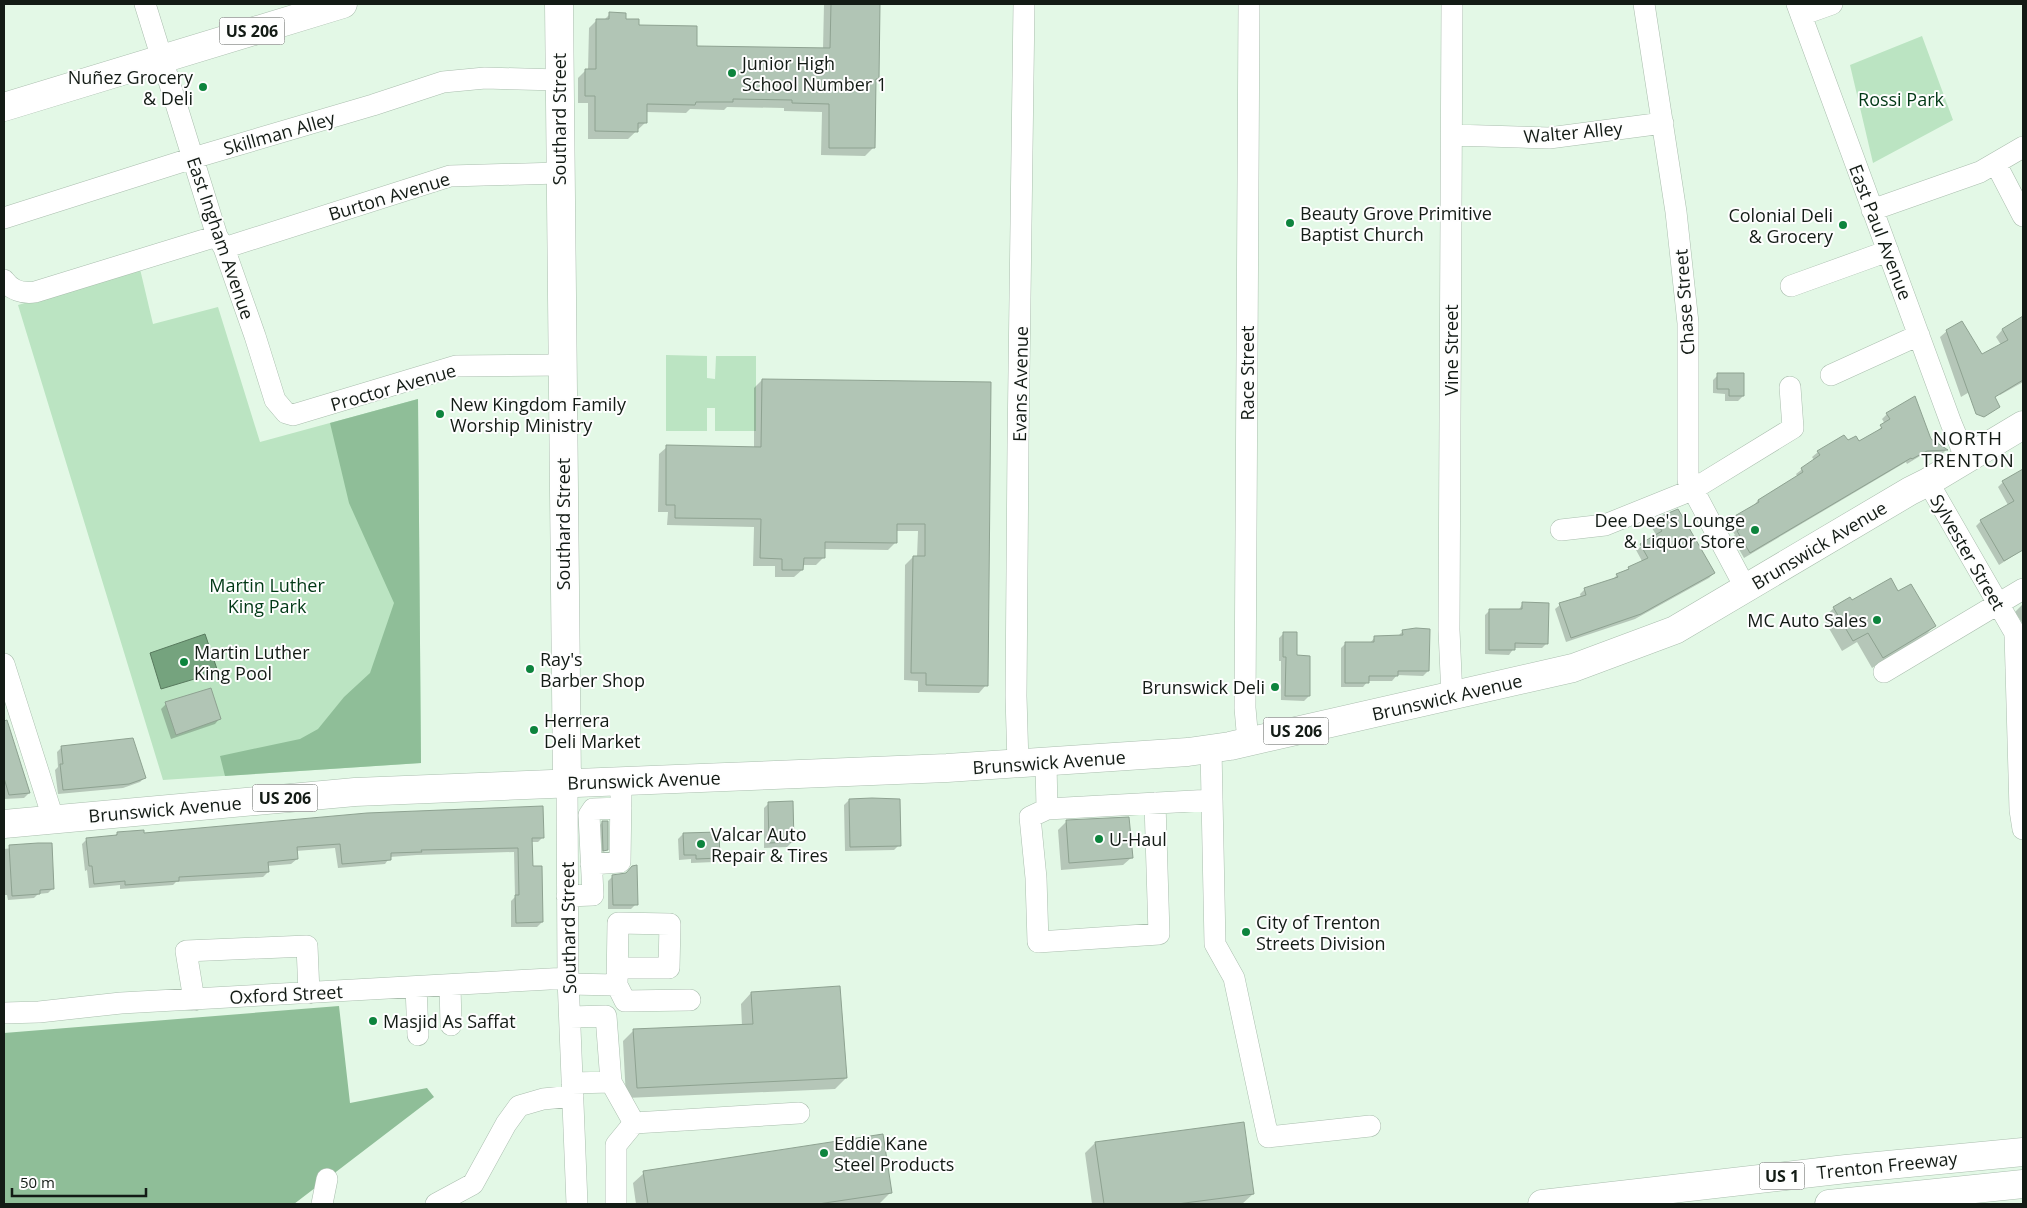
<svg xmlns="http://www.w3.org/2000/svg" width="2027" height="1208" font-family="'Open Sans',sans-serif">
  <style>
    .green { fill: #bbe4c2 }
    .forest { fill: #8fbe98 }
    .water { fill: #75a37e; stroke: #587a5e }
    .shadow { fill: #0003 }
    .building { fill: #b1c5b5; stroke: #8ea291 }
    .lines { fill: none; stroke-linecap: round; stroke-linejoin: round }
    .minor-casing { stroke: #aabeae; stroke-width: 22 }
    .major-casing { stroke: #aabeae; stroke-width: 29 }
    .highway-casing { stroke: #aabeae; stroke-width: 29 }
    .minor { stroke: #fff; stroke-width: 21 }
    .major { stroke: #fff; stroke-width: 28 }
    .highway { stroke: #fff; stroke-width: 28 }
    .poi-dot { fill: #0d843d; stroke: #fefefe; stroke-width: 2 }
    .labels { text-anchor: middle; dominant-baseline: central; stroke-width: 4; stroke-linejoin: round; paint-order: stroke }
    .shield { fill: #fefefe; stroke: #5a5f5b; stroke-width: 1 }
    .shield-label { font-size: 16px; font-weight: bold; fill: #131b15 }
    .poi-label { font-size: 18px; fill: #131b15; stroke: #fefefe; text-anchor: start }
    .park-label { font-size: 18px; fill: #003815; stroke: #fefefe }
    .street-label { font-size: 18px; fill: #131b15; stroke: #fefefe }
    .neighbourhood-label { font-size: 19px; letter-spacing: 1px; fill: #131b15; stroke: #fefefe }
  </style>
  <rect width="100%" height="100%" fill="#e3f8e6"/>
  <!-- green -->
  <path class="green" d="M 1922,36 L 1953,120 L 1873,163 L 1850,65 Z
    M 140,269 L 153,324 L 218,307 L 260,442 L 418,399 L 421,763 L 163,780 L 18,305 Z
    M 666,355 L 707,356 L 707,378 L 715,379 L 716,356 L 756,356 L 756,431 L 715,431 L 715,408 L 707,408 L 707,431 L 666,431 Z"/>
  <!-- forest -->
  <path class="forest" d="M 418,399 L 421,763 L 225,776 L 220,756 L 300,739 L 318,729 L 344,697 L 370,673 L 394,603 L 349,503 L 330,423 Z
    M 339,1006 L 350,1103 L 427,1088 L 434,1097 L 294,1204 L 4,1204 L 4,1033 Z"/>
  <!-- water -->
  <path class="water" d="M 205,634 L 218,672 L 161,689 L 150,653 Z"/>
  <!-- shadow -->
  <path class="shadow" d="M 824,4 L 879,4 L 878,79 L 874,82 L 873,148 L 865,156 L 821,155 L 822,112 L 784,111 L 784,108 L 727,107 L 724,110 L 690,109 L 686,113 L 646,112 L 646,122 L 628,139 L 588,139 L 588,103 L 578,103 L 578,78 L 586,70 L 588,70 L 589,28 L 597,20 L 604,20 L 610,14 L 637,26 L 696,47 L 823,49 Z
    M 2023,318 L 2023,382 L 2000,395 L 1991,379 L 1961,397 L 1940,337 L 1947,331 L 1981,356 L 2001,345 L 1996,337 L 2002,330 Z
    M 1718,375 L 1743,396 L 1738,401 L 1725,401 L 1725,394 L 1713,393 L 1713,380 Z
    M 762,380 L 990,383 L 986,685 L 979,693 L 918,692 L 918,681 L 904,680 L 905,565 L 913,557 L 917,557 L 918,531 L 896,531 L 896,542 L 888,550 L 824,549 L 824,557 L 816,565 L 802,565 L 802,570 L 794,577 L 775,577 L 775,566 L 753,566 L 754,527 L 667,525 L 668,512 L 658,512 L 659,454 L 667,447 L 754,448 L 754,388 Z
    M 1887,414 L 1946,450 L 1941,455 L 1920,456 L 1907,464 L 1906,462 L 1744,558 L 1732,537 L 1735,535 L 1728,524 L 1734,518 L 1753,507 L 1758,500 L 1798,477 L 1796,474 L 1814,460 L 1812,457 L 1818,452 L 1848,442 L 1858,442 L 1876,432 L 1885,424 L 1882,419 Z
    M 2023,471 L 2023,536 L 2017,540 L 2022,550 L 1999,565 L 1976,526 L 1981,521 L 2008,505 L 1998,487 L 2003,482 Z
    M 1655,520 L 1714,573 L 1709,578 L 1635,619 L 1566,642 L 1555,609 L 1560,605 L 1581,598 L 1580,594 L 1585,589 L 1612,580 L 1617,575 L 1642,561 L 1636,550 L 1657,536 L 1650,525 Z
    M 1898,593 L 1934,626 L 1924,637 L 1872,668 L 1857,642 L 1842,651 L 1823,618 L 1834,608 Z
    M 1523,603 L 1547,643 L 1542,648 L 1514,648 L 1509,655 L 1485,654 L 1485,615 L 1490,610 L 1518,611 Z
    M 2023,604 L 2023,624 L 2015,612 Z
    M 1403,631 L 1428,671 L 1423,676 L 1397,675 L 1392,681 L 1368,681 L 1363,687 L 1341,687 L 1341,648 L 1346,643 L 1370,643 L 1375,637 L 1398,636 Z
    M 1284,633 L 1296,656 L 1309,696 L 1304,701 L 1281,700 L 1281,661 L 1279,661 L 1279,638 Z
    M 166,704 L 220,718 L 215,724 L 171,739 L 161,709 Z
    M 8,727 L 29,793 L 24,798 L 4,799 L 4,729 Z
    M 62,747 L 145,777 L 140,782 L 123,788 L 58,794 L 55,770 L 58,767 L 57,752 Z
    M 849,800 L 899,845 L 894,850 L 845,851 L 844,805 Z
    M 769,803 L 792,842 L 787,847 L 764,848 L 764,808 Z
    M 602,822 L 606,850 L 602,852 L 600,825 Z
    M 1066,822 L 1131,858 L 1123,865 L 1061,870 L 1058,830 Z
    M 118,833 L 543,837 L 538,842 L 531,842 L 531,868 L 542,922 L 537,927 L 511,927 L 511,901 L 515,897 L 514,852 L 417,855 L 390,857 L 385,864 L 338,868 L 335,848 L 296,851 L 297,859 L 291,864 L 267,866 L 268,872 L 263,877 L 176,882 L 173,885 L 120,889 L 120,885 L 89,888 L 87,870 L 85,871 L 82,844 L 87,839 L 114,836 Z
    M 683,834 L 719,857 L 714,862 L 691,863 L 691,859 L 679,860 L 678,839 Z
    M 50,844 L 53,888 L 48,893 L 38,894 L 34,898 L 8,900 L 7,895 L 4,895 L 4,849 Z
    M 613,876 L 636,904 L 631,909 L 608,909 L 608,881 Z
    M 751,993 L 846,1078 L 835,1089 L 626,1098 L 623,1041 L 634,1030 L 742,1026 L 741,1004 Z
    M 1095,1143 L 1253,1194 L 1242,1204 L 1092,1204 L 1085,1153 Z
    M 644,1173 L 891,1192 L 880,1203 L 871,1204 L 636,1204 L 633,1183 Z"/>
  <!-- building -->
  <path class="building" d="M 831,4 L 880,4 L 879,79 L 876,79 L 875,148 L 829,148 L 829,104 L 792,103 L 792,100 L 733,99 L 733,102 L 696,102 L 695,105 L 647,104 L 647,123 L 638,123 L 638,132 L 595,131 L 595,96 L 585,96 L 585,69 L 596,69 L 596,19 L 609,19 L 609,12 L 626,13 L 626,19 L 639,19 L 639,25 L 697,26 L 697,46 L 830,48 Z
    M 2023,316 L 2023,380 L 1995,397 L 2000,407 L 1984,417 L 1976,414 L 1946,330 L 1962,321 L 1982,354 L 2008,340 L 2002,329 Z
    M 1717,373 L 1744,373 L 1744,396 L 1729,396 L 1729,389 L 1717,389 Z
    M 762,379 L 991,382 L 988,686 L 926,685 L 926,673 L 911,673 L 913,556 L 925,556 L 925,524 L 897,524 L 897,543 L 825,542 L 825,558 L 804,558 L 803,570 L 782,570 L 782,559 L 760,558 L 761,519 L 675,518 L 675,505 L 666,505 L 666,445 L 761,447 Z
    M 1915,396 L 1931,439 L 1948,450 L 1927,451 L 1912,459 L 1911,458 L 1750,553 L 1737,531 L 1740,529 L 1733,517 L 1759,502 L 1758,500 L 1803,472 L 1801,468 L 1820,455 L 1817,451 L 1844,435 L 1848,440 L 1856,436 L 1859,441 L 1882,428 L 1880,425 L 1890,419 L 1886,413 Z
    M 2023,469 L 2023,550 L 2004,561 L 1980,520 L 2014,501 L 2002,481 Z
    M 1678,509 L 1715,573 L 1641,614 L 1571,638 L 1559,603 L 1586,595 L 1584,588 L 1618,577 L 1616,574 L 1629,569 L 1628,567 L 1648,558 L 1640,544 L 1662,531 L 1654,519 Z
    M 1891,578 L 1898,591 L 1911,584 L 1936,626 L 1883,658 L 1868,633 L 1853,641 L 1833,607 L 1850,597 L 1852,600 Z
    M 1522,602 L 1549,603 L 1548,644 L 1515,643 L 1515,650 L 1489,650 L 1489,609 L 1522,609 Z
    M 1416,628 L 1430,629 L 1429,671 L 1398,671 L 1398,676 L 1369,676 L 1369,683 L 1345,683 L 1345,642 L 1374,642 L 1374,636 L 1403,635 L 1402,630 Z
    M 1283,632 L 1297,632 L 1297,655 L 1310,656 L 1310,696 L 1285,696 L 1286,657 L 1283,657 Z
    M 211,688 L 221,719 L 176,735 L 165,702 Z
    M 7,720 L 30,793 L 9,795 L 4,778 L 4,721 Z
    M 133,738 L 146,778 L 129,784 L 63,790 L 60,764 L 63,764 L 61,746 Z
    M 872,798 L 900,799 L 901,846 L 850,847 L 849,799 Z
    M 793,801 L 794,842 L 769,843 L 768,802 Z
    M 543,806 L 544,838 L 532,838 L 533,866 L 542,866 L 543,922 L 516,923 L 515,895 L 519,895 L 518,848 L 421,850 L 422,852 L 391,853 L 391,860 L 342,864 L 340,844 L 297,847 L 298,859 L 268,862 L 269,872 L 179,877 L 179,881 L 125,885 L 125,881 L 94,884 L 92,866 L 89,866 L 86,838 L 117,835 L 117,832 L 144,830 L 144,833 L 367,813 Z
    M 1129,817 L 1133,858 L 1069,863 L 1066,820 Z
    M 602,821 L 608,821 L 608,850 L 603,851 Z
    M 719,832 L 720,858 L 696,859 L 696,855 L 684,855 L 683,833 Z
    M 38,843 L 52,843 L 54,889 L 40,890 L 40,894 L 12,896 L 9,845 Z
    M 637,865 L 638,905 L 613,905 L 612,875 L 626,873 L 632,866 Z
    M 840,986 L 847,1078 L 637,1088 L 633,1029 L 753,1024 L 751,992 Z
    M 1244,1122 L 1254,1194 L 1177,1204 L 1104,1204 L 1095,1142 Z
    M 883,1134 L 892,1193 L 818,1204 L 648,1204 L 643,1171 Z"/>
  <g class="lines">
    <defs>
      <path id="minor" d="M 145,4 L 217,236 L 224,248 L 255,336 L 275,400 L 286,413 L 293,415 L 456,366 L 562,365
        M 1644,4 L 1676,212 L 1688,323 L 1688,480 L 1746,589
        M 1797,4 L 1951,423 L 1966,459
        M 1801,15 L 1832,4
        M 1453,135 L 1549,138 L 1663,123
        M 1996,164 L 2023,216
        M 1872,210 L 1980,172 L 2023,147
        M 4,218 L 193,158 L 373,105 L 443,82 L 485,78 L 559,80
        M 224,248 L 450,176 L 559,173
        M 4,280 C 11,290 23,294 35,292 L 217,236
        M 1791,286 L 1888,251
        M 1831,375 L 1919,335
        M 1928,482 L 2015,633 L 2020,810 L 2023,829
        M 1561,530 L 1605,525 L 1692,490 L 1793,428 L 1790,387
        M 4,664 L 53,818
        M 1884,672 L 2023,589
        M 1452,697 L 1449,630 L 1452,4
        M 1248,742 L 1245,708 L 1249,4
        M 1211,749 L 1215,944 L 1234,978 L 1268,1137 L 1370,1126
        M 1046,763 L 1047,809 L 1212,800
        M 1018,764 L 1016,696 L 1018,445 L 1024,4
        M 567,783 L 568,978 L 577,1204
        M 1047,809 L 1030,817 L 1036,878 L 1038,942 L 1159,934 L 1155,803
        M 591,864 L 620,862 L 621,794
        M 567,896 L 593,895 L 589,815 L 593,809 L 621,808
        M 568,984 L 617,985 L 618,923 L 670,924 L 669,968 L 618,968
        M 450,985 L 451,1025
        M 617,985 L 625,1001 L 690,1000
        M 416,987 L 418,1035
        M 194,1000 L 186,951 L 307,946 L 309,993
        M 4,1013 L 39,1012 L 121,1003 L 568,978
        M 570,1017 L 606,1016 L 611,1082 L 634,1123 L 616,1145 L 616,1204
        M 572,1083 L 611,1082
        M 634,1123 L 799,1113
        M 322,1204 L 327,1179
        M 436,1204 L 473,1184 L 506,1124 L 519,1106 L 543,1099 L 573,1096"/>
      <path id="major" d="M 559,4 L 567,783
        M 4,107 L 343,4
        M 4,824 L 355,792 L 947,768 L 1188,752 L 1230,746 L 1573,668 L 1675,630 L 1910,491 L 1928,482 L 2023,425"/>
      <path id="highway" d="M 1542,1204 L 1846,1169 L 2023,1152
        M 1829,1204 L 2023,1184"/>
    </defs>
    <!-- minor casing -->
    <use href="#minor" class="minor-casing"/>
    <!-- major casing -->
    <use href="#major" class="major-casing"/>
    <!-- highway casing -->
    <use href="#highway" class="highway-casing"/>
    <!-- minor -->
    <use href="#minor" class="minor"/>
    <!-- major -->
    <use href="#major" class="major"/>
    <!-- highway -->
    <use href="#highway" class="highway"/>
  </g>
  <!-- markers -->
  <g class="poi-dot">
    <circle cx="732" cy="73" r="5"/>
    <circle cx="203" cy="87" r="5"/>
    <circle cx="1290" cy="223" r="5"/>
    <circle cx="1843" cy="225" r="5"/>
    <circle cx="440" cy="414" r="5"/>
    <circle cx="1755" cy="530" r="5"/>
    <circle cx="1877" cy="620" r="5"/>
    <circle cx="184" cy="662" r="5"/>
    <circle cx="530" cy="669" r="5"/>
    <circle cx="1275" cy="687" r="5"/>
    <circle cx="534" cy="730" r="5"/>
    <circle cx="1099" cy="839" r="5"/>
    <circle cx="701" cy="844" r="5"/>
    <circle cx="1246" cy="932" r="5"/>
    <circle cx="373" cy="1021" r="5"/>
    <circle cx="824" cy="1153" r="5"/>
  </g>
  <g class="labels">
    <!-- shield labels -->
    <g class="shield">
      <rect x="219.5" y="17.5" width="65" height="27" rx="4"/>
      <rect x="1263.5" y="717.5" width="65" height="27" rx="4"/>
      <rect x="252.5" y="784.5" width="65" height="27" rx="4"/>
      <rect x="1759.5" y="1162.5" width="45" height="27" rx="4"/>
    </g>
    <g class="shield-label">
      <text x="252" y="31">US 206</text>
      <text x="1296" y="731">US 206</text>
      <text x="285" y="798">US 206</text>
      <text x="1782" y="1176">US 1</text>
    </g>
    <!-- poi labels -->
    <g class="poi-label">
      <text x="742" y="63">Junior High<tspan x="742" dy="21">School Number 1</tspan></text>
      <text x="193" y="77" text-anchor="end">Nuñez Grocery<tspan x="193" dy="21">&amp; Deli</tspan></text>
      <text x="1300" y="213">Beauty Grove Primitive<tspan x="1300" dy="21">Baptist Church</tspan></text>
      <text x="1833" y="215" text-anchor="end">Colonial Deli<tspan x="1833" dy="21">&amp; Grocery</tspan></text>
      <text x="450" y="404">New Kingdom Family<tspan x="450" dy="21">Worship Ministry</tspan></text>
      <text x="1745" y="520" text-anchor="end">Dee Dee's Lounge<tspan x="1745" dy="21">&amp; Liquor Store</tspan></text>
      <text x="1867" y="620" text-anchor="end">MC Auto Sales</text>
      <text x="194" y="652">Martin Luther<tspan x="194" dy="21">King Pool</tspan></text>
      <text x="540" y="659">Ray's<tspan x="540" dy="21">Barber Shop</tspan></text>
      <text x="1265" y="687" text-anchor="end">Brunswick Deli</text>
      <text x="544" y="720">Herrera<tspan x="544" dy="21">Deli Market</tspan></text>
      <text x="711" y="834">Valcar Auto<tspan x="711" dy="21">Repair &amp; Tires</tspan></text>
      <text x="1109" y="839">U-Haul</text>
      <text x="1256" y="922">City of Trenton<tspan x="1256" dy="21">Streets Division</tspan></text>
      <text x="383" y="1021">Masjid As Saffat</text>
      <text x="834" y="1143">Eddie Kane<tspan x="834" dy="21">Steel Products</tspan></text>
    </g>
    <!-- park labels -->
    <g class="park-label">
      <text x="1901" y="99">Rossi Park</text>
      <text x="267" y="585">Martin Luther<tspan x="267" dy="21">King Park</tspan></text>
    </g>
    <!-- street labels -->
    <g class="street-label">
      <text transform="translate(559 119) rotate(-90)">Southard Street</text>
      <text transform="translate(1573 132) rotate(-5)">Walter Alley</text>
      <text transform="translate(279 133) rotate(-16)">Skillman Alley</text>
      <text transform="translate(389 196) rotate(-17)">Burton Avenue</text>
      <text transform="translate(1881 232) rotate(69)">East Paul Avenue</text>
      <text transform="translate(221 238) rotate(71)">East Ingham Avenue</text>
      <text transform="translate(1684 302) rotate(-94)">Chase Street</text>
      <text transform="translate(1451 350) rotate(-90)">Vine Street</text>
      <text transform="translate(1247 373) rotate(-90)">Race Street</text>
      <text transform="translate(1020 384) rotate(-89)">Evans Avenue</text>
      <text transform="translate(393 387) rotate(-16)">Proctor Avenue</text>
      <text transform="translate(563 524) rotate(-90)">Southard Street</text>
      <text transform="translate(1819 545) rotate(-31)">Brunswick Avenue</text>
      <text transform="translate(1968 552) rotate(60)">Sylvester Street</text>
      <text transform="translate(1447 697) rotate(-13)">Brunswick Avenue</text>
      <text transform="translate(1049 762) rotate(-4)">Brunswick Avenue</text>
      <text transform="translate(644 780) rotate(-2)">Brunswick Avenue</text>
      <text transform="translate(165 809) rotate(-5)">Brunswick Avenue</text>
      <text transform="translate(568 928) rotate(-91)">Southard Street</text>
      <text transform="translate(286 994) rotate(-3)">Oxford Street</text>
      <text transform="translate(1887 1165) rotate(-6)">Trenton Freeway</text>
    </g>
    <!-- neighbourhood labels -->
    <g class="neighbourhood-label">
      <text x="1968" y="438">NORTH<tspan x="1968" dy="22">TRENTON</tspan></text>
    </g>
  </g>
  <!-- border -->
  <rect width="2027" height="1208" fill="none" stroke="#131b15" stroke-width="10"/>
  <!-- scale -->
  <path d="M12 1188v8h134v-8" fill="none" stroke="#131b15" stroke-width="2.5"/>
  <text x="20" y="1188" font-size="15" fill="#131b15" stroke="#fefefe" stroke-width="4" paint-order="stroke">50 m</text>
</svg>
